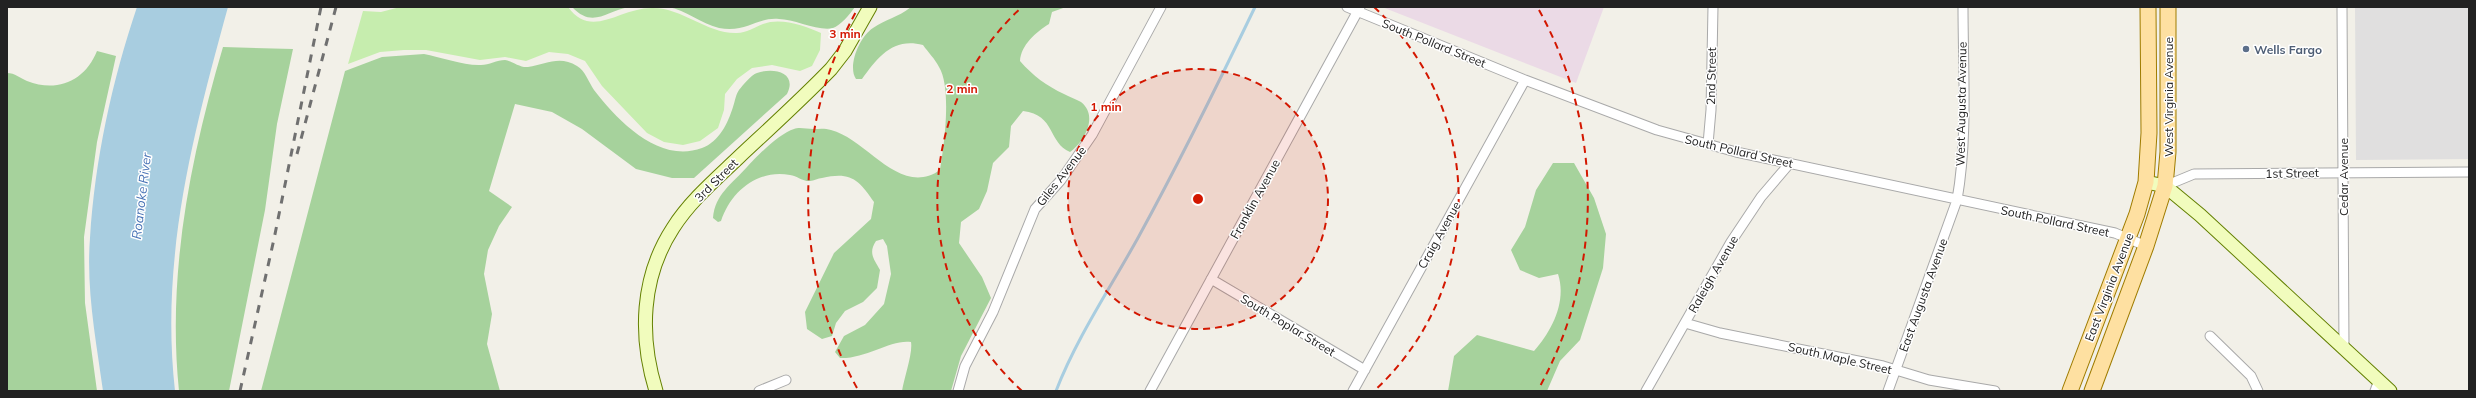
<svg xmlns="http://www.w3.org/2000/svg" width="2476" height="398" font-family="Mulish,sans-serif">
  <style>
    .residential { fill: #e0dfdf }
    .industrial { fill: #ebdae6 }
    .grass { fill: #c6edae }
    .forest { fill: #a6d29c }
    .water { fill: #a8cde0 }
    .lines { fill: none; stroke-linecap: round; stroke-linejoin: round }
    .stream { stroke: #a8cde0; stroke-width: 3 }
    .street-casing { stroke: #a9a9a9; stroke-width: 11 }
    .secondary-casing { stroke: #648002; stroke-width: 15 }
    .primary-casing { stroke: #9f7c00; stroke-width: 17 }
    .street { stroke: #fff; stroke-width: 9 }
    .secondary { stroke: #f1fcbd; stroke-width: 13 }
    .primary { stroke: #fee0a1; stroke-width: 15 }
    .rail { stroke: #707070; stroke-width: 3; stroke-dasharray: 8 8; stroke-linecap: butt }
    .ring { fill: none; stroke: #d31700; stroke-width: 2; stroke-dasharray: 7 5 }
    .service-dot { fill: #5c6f8a; stroke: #fff; stroke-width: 1.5 }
    .labels { text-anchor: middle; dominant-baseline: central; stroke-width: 3; stroke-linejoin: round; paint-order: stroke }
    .street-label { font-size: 12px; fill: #222; stroke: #fff }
    .service-label { font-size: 12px; font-weight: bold; fill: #4e5e75; stroke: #fff; text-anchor: start }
    .water-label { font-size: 13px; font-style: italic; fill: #4a74b6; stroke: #fff }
    .centre { fill: #d31700; stroke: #fff; stroke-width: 2 }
    .ring-label { font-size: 12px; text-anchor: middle; font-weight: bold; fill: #d31700; stroke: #fff; stroke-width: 3; stroke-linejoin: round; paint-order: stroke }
  </style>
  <rect width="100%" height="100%" fill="#f2f0e8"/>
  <!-- residential -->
  <path class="residential" d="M 2355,7 L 2469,7 L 2469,159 L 2356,160 Z"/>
  <!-- industrial -->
  <path class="industrial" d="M 1382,7 L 1604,7 L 1576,83 Z"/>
  <!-- grass -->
  <path class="grass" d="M 400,7 L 568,7 C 592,40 620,7 653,8 C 683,8 707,34 737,33 C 746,33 755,27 763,24 C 781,17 805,26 821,33 L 820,50 L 812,66 L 800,71 L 772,65 L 752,68 L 737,79 L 725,94 L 724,110 L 718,128 L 700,141 L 683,145 L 664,142 L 647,133 L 602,86 L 585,61 L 568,54 L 549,52 L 526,61 L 505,57 L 480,60 L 426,50 L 404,50 L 380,52 L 348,64 L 363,11 L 381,12 Z"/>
  <!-- forest -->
  <path class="forest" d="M 572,7 L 629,7 C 606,11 593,29 572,7 Z
    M 668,7 L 855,7 C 850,14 840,26 833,28 C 820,32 794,19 779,19 C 756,17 747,33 719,28 C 702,24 686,10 668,7 Z
    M 911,7 L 1066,7 L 1052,12 L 1049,24 C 1036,32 1021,45 1020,61 C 1033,76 1047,86 1064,94 C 1069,97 1076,99 1081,102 C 1099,116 1084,142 1070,152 C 1048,143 1056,115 1023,111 L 1011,126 L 1009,147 L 993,163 L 987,191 L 979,209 L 961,222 L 959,243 L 982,277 L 991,298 L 961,356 L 951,391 L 902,391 C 904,378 913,353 911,342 C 891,339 866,359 840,358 L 835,352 L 844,336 L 865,325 L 884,304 L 891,274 L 887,246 L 883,239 L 876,241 C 868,253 874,259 880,270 L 877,288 L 863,302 L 845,311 L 836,323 L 832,336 L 822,339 L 807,329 L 805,312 L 834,253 L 871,219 L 874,202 C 859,180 851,171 822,178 C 818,178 814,181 810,181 C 804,182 797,176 790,175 C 758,169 731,191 721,221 L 718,222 L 713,218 C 715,194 732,184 747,167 C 757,156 780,133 794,129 C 799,127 807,129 813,129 C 818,129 825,128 831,130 C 867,139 900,198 940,170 C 944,146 952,88 939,67 C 935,59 928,52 923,45 C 893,37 878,57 862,79 L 856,79 C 847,66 860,36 873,28 C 886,19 897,18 911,7 Z
    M 223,47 L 293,49 L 277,124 L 265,210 L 229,391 L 179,391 C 167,274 190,159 223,47 Z
    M 97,51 L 116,56 L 97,142 L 84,237 L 85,303 L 97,391 L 7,391 L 7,73 C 15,73 20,78 27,81 C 57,93 85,81 97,51 Z
    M 424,54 C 440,57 465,66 481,65 C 489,65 497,60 505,60 C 512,61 520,68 528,67 C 546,64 560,55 577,66 C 585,70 589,83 594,90 C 618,121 659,164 702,148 C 719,142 728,123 733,107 C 735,101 736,94 739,90 C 743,85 751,75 757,73 C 773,67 798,72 787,94 L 694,178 L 672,178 L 636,169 L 582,129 L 552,112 L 515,104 L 489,191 L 512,207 L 499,226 L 488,250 L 484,274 L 492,314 L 487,344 L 500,391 L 261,391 L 345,71 L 382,57 Z
    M 1553,163 L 1574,163 L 1594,198 L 1606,234 L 1603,268 L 1580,340 L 1560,361 L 1547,391 L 1448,391 L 1454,356 L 1477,335 L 1534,351 C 1552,331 1567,301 1558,274 L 1539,278 L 1520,270 L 1511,250 L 1525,227 L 1536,190 Z"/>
  <!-- water -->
  <path class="water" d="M 137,7 L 228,7 C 193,134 160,258 175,391 L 103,391 C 96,340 86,289 90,238 C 95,159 112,81 137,7 Z"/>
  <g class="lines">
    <!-- stream -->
    <path class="stream" d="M 1056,391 C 1077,337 1111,287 1139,236 C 1180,161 1218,84 1255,7"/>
    <defs>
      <path id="street" d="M 1347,7 L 1525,80 L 1657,130 L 1736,152 L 2115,233 L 2146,246
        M 2342,7 L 2344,348
        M 1708,144 L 1711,110 L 1713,7
        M 2165,186 L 2194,174 L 2469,172
        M 1211,279 L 1365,370
        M 1685,323 L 1720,333 L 1883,366 L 1929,380 L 1995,391
        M 2210,336 L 2251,376 L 2258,391
        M 759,391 L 786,380
        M 958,391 L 965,366 L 993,312 L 1035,209 L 1061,180 L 1092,135 L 1161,7
        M 1150,391 L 1360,7
        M 1353,391 L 1525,80
        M 1646,391 L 1731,242 L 1761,197 L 1790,163
        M 1888,391 L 1957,200 C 1968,137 1963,70 1963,7
        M 2375,391 L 2379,380"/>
      <path id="secondary" d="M 2146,182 L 2165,186 L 2200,215 L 2390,391
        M 656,391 C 639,336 641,277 673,228 C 690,201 716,179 739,157 C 770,128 802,99 831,69 L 845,51 L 870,7"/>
      <path id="primary" d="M 2070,391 L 2137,214 L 2146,182 L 2149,133 L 2148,7
        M 2092,391 L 2146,246 L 2165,186 L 2168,152 L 2168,7"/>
    </defs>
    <!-- street casing -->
    <use href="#street" class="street-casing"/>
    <!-- secondary casing -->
    <use href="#secondary" class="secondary-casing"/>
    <!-- primary casing -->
    <use href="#primary" class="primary-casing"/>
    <!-- street -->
    <use href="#street" class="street"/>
    <!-- secondary -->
    <use href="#secondary" class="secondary"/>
    <!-- primary -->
    <use href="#primary" class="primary"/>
    <!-- rail -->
    <path class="rail" d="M 297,154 L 336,7
      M 240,391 L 274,239 L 321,7"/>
  </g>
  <!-- distance rings -->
  <circle cx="1198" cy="199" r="130" fill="#d31700" fill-opacity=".12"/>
  <g class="ring">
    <circle cx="1198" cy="199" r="130"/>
    <path d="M1022 391A260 260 0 0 1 1022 7M1374 7A260 260 0 0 1 1374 391"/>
    <path d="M857 388A390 390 0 0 1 857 10M1539 10A390 390 0 0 1 1539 388"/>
  </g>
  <!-- markers -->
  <circle class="service-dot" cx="2246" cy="49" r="4"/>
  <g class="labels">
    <!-- street labels -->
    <g class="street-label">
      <text transform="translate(1434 43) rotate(22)">South Pollard Street</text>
      <text transform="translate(1711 76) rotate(-89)">2nd Street</text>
      <text transform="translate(2168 97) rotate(-90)">West Virginia Avenue</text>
      <text transform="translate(1961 104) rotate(-89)">West Augusta Avenue</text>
      <text transform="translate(1739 151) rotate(13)">South Pollard Street</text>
      <text transform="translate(2292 173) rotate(-1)">1st Street</text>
      <text transform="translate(1061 176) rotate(-52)">Giles Avenue</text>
      <text transform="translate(2343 177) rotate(-90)">Cedar Avenue</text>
      <text transform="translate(716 180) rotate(-45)">3rd Street</text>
      <text transform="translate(1255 199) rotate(-61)">Franklin Avenue</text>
      <text transform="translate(2055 221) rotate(12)">South Pollard Street</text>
      <text transform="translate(1439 235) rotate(-61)">Craig Avenue</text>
      <text transform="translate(1713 274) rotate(-60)">Raleigh Avenue</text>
      <text transform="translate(2109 287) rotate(-69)">East Virginia Avenue</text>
      <text transform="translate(1923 295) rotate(-70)">East Augusta Avenue</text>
      <text transform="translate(1288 325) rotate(31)">South Poplar Street</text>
      <text transform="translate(1840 358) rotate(13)">South Maple Street</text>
    </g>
    <!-- service labels -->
    <g class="service-label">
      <text x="2254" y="49">Wells Fargo</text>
    </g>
    <!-- water labels -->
    <g class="water-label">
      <text transform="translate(141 196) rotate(-83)">Roanoke River</text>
    </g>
  </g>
  <circle cx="1198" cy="199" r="6" class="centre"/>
  <g class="ring-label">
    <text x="845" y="38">3 min</text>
    <text x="962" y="93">2 min</text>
    <text x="1106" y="111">1 min</text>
  </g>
  <!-- border -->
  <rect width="2476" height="398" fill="none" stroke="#222222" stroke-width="16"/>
</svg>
